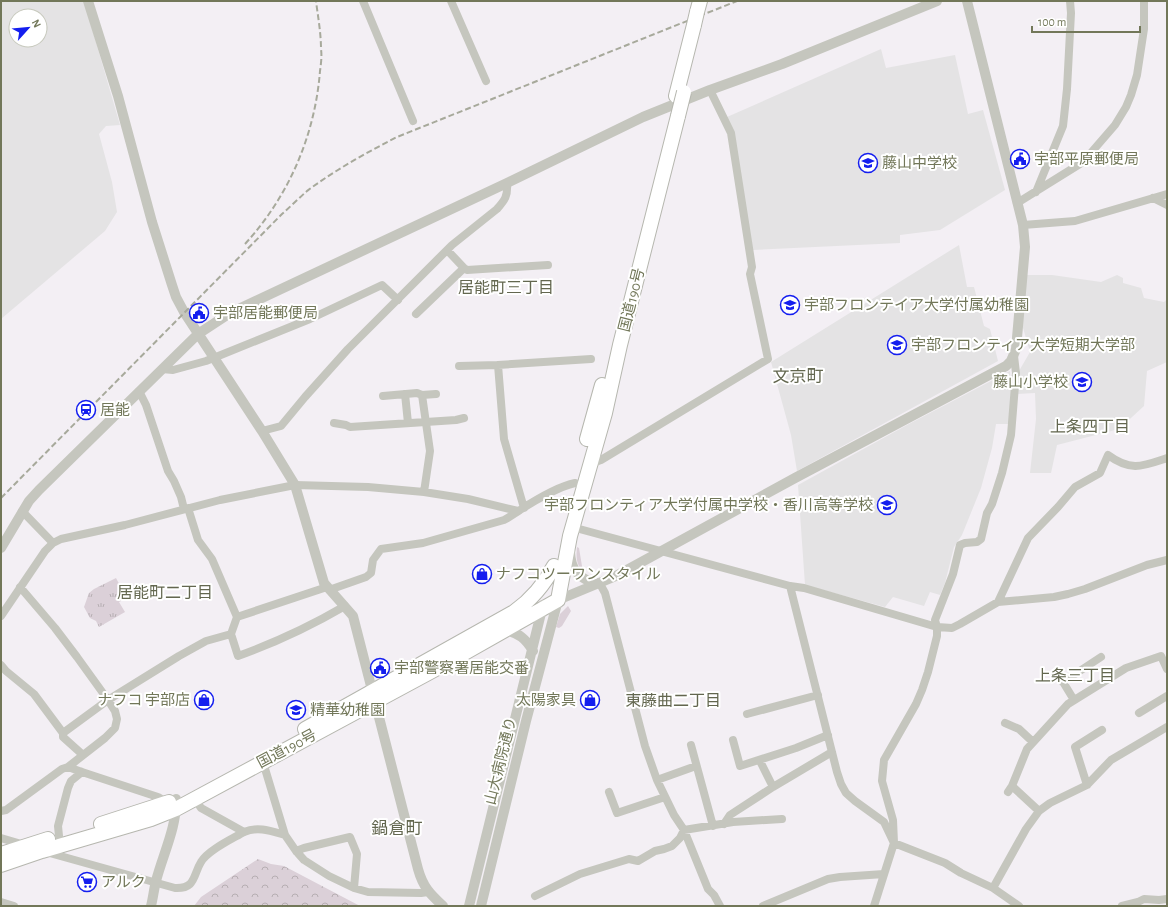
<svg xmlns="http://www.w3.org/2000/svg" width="1168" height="907" font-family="'Alegreya Sans','Noto Sans JP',sans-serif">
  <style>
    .built { fill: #e4e3e4; fill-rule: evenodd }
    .grass { fill: #dbd0d8 }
    .forest { fill: url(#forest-crowns) }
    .park { fill: url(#park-tufts) }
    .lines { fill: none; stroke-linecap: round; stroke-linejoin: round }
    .trunk-casing { stroke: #b6b7af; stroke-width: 16 }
    .minor { stroke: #c5c6be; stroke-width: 8 }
    .tertiary { stroke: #c5c6be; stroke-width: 10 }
    .trunk { stroke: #fff; stroke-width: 14 }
    .rail { stroke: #a7a99b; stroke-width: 2; stroke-dasharray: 6 3; stroke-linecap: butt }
    .trunk-bridge-casing { stroke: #b6b7af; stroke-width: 16; stroke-linecap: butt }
    .trunk-bridge { stroke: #fff; stroke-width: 14 }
    .labels { text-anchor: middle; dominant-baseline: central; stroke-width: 4; stroke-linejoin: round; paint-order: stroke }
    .poi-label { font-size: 15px; fill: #727759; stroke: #fff; text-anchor: start }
    .street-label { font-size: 15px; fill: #727759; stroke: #fff }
    .neighbourhood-label { font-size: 16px; fill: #63674f; stroke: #fff }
    .quarter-label { font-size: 17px; fill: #63674f; stroke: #fff }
  </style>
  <defs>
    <pattern id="forest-crowns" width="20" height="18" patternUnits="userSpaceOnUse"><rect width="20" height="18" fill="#dbd0d8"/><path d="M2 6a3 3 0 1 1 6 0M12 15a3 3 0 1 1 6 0" fill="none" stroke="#b6aeb2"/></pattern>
    <pattern id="park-tufts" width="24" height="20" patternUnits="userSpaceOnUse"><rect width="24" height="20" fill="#dbd0d8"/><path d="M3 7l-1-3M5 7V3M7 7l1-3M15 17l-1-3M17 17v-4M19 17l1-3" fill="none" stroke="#b6aeb2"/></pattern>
  </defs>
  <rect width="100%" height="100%" fill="#f3eff4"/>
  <!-- built -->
  <path class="built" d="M 1,1 L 84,1 L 120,125 L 106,126 L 99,134 L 112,182 L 117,212 L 105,231 L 1,319 ZM 16,16 L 40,16 L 40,40 L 16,40 Z
    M 881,49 L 886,68 L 955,55 L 968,114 L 983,110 L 1005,190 L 940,230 L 900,235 L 900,243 L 753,250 L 727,117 Z
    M 959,245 L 967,287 L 974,287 L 984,326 L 990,329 L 998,361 L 797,471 L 791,435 L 771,362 Z
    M 1026,275 L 1052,275 L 1101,282 L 1117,275 L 1123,278 L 1123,283 L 1141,288 L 1144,298 L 1164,302 L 1167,299 L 1167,362 L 1147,371 L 1144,406 L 1119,429 L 1057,445 L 1051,473 L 1030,473 L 1036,419 L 1035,393 L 1017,394 L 1019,371 L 1030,352 L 1021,321 Z
    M 1010,371 L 1011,389 L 1009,424 L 996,424 L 992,448 L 981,488 L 962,535 L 954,547 L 945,583 L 940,595 L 930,592 L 924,606 L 893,597 L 885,607 L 805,585 L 798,485 L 907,425 Z"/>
  <!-- grass -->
  <path class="grass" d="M 577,547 L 579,548 L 583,572 C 576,564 576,557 577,547 Z
    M 568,606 L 571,611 L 562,626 L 559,628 L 556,627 L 560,614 Z"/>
  <!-- forest -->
  <path class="forest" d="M 258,859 L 271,864 L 284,866 L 360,906 L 194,906 L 201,897 Z"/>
  <!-- park -->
  <path class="park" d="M 116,578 L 125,595 L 125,599 L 119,602 L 125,612 L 99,627 L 96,621 L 90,618 L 84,607 L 89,593 L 94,589 Z"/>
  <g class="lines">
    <defs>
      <path id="trunk" d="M 697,12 L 700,1
        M 676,96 L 694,25
        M 587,439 L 602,385
        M 305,729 L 514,612 C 531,600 544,585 554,566
        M 101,824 L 169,802
        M 1,854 L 48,839
        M 1,865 L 42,851 L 151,819 L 176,809 L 445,664 L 558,600 L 570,536 L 605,413 L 620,345 L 678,116"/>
    </defs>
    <!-- trunk casing -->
    <use href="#trunk" class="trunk-casing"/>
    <!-- minor -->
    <path class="minor" d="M 363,1 L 413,121
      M 451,1 L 486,81
      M 1036,192 L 1063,126 L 1067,89 L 1071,13 L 1070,1
      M 1153,198 L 1167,205
      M 1017,203 L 1083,162 L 1115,125 L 1126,107 L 1131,95 L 1137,75 L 1144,29 L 1144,1
      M 1023,225 L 1075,221 L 1167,194
      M 448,251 L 464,268 L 467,270 L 548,265
      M 416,314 L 464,268
      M 498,365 L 504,439 L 524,508
      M 459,366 L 498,365 L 591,359
      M 162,369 L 173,370 L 206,361 L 310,319 L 382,285 L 398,300
      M 139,391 L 146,405 L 168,471 L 174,481 L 181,497 L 184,509
      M 405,394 L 408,423
      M 422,395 L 430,451 L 424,492
      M 383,396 L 417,393 L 422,395 L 436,394
      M 334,423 L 346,425 L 350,427 L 456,420 L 464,418
      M 262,431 L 281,426 L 305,397 L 348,349 L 452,245 L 497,209 C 505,200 508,196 507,183
      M 590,464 L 601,460 L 768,359 L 750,274 L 752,267 L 731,133 L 710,90
      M 188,508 L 198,540 L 212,559 L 237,617 L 231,634 L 238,656 C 277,642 309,627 345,606
      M 22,511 L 53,543
      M 572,527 L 790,586 L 804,588 L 937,627 L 952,628 L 960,624 L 998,602 L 1054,597 L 1068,594 L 1085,589 L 1147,565 L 1167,560
      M 599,582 L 605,593 L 645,746 L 657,780 L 674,815 L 684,830 L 708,889 L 714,895 L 720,906
      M 790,586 L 837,772 L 841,784 L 846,793 L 855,801 L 884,822 L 894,843 L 945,863 L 961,873 L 993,888 L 1019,906
      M 329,590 L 366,577 L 371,573 L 373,560 L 381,549 L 423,543 L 504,520 C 510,517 515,513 520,510 C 534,501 560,486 575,483
      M 998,602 L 1028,538 L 1058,507 L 1075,487 L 1100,473 L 1108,455 C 1131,472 1143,466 1167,458
      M 1,616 L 45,551 L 53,543 L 61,539 L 125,525 L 220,500 L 295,485 L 368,487 L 424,492 L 468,499 L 518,511
      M 237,617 L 327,587
      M 1,665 L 6,671 L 34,694 L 63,733 L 63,737 L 83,755
      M 1057,678 L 1063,682 L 1074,700
      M 1063,682 L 1101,657
      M 1139,713 L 1167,696
      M 747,714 L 818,695
      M 1005,723 L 1019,729 L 1033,742
      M 63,733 L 108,700 L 179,656 L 206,641 L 231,634
      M 733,740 L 740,766 L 796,748 L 828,735
      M 691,745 L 713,826
      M 760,761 L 773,787
      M 263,762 L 285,835 L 296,851 L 304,860 L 329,876 L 354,888 L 368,892 L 421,893 L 428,892
      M 68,767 L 82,772 L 158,797 L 168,803
      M 657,780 L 696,766
      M 1087,785 L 1075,747 L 1102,730
      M 1012,786 L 1039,811
      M 609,792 L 617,813 L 665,797
      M 1008,792 L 1012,786 L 1027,749 L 1068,704 L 1126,668 L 1161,656 L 1167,669
      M 195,799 L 201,808 L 244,832
      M 1,811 L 6,810 L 62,769 L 68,767 L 105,738 L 115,728 L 117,719 L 115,711 L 108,700 L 77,657 L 55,628 L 20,587
      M 724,824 L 730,815 L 773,787 L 832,752
      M 59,836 L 58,826 L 68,788 L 71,781 L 82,772
      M 1,838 L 18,843 L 23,846
      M 296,851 L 304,848 L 350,837 L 357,854 L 354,888
      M 46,852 L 175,888 C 196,889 193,875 201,862 C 208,850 232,839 244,832 C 258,826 271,831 285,835
      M 993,888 L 1026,829 L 1039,811 L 1050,803 L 1087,785 L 1111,760 L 1167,727
      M 535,896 L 580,874 L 629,859 L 638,861 L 655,851 L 664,849 L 672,846 L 680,838 L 684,830 L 733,822 L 782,819
      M 1,902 L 14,906
      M 763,906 L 828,879 L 840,877 L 884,874
      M 874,906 L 894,843 L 893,820 L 882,781 L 884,760 L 916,704 L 922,690 L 928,672 L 937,636 L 937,627 L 935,620 L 953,574 L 960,545 L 965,543 L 977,542 L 981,539 L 987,513 L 992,504 L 1002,473 L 1011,435 L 1016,373 L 1014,356
      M 1122,906 L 1138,902 L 1144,899 L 1159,900 L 1167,899"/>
    <!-- tertiary -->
    <path class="tertiary" d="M 88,1 L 118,96 L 152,222 L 172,285 L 176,297 L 184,312 L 262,431 L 295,485 L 324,583 L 353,616 L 418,869 C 423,887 430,894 443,906
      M 1,548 L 29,501 L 39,490 L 198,334 L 230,313 L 507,183 L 643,117 L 710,90 L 782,64 L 937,1
      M 570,552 C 571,571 578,576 594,584
      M 505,630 C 519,633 526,639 533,651
      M 151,906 C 153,898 154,889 156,881 C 163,854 177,827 176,799
      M 469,906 L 543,605
      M 481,906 L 526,721 L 558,600 L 616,576 L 795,478 L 1006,366 L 1011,361 L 1016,349 L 1025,247 L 1023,225 L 967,1"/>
    <!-- trunk -->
    <use href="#trunk" class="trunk"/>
    <!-- rail -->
    <path class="rail" d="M 245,244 C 289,196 315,135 320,71 C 321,64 322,56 321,49 C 321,33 318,17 316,1
      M 1,498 L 282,214 C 290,207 299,198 307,191 C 335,170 366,153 397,137 L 737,1"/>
    <defs>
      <path id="trunk-bridge" d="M 694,25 L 697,12
        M 678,116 L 684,92"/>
    </defs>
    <!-- trunk-bridge casing -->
    <use href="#trunk-bridge" class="trunk-bridge-casing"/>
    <!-- trunk-bridge -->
    <use href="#trunk-bridge" class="trunk-bridge"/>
  </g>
  <!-- icons -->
  <defs>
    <symbol id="civic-ring" viewBox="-11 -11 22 22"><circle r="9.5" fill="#fff" stroke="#141eef" stroke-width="1.5"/><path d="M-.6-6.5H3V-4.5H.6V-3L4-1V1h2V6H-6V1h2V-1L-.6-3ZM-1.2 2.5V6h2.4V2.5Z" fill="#141eef"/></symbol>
    <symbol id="school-ring" viewBox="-11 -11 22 22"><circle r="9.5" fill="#fff" stroke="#141eef" stroke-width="1.5"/><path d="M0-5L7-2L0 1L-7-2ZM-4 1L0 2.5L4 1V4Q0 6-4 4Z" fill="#141eef"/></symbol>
    <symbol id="university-ring" viewBox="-11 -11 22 22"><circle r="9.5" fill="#fff" stroke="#141eef" stroke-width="1.5"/><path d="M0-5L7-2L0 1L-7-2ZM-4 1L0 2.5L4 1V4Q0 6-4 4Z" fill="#141eef"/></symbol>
    <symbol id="station-ring" viewBox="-11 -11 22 22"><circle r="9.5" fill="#fff" stroke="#141eef" stroke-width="1.5"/><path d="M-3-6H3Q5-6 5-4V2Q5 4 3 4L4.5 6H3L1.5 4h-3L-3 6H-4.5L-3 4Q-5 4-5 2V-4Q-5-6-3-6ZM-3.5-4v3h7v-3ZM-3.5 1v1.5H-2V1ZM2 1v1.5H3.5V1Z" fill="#141eef"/></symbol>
    <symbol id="shop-ring" viewBox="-11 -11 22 22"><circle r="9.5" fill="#fff" stroke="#141eef" stroke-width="1.5"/><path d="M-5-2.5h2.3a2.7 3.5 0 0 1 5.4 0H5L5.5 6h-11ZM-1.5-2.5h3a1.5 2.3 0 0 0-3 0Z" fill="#141eef"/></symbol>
    <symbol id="supermarket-ring" viewBox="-11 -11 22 22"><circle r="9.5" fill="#fff" stroke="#141eef" stroke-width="1.5"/><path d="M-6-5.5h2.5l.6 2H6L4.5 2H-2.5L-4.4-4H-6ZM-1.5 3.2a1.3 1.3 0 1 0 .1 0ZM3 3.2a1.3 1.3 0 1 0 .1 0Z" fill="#141eef"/></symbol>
  </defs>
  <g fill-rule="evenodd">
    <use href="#civic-ring" x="1009" y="148" width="22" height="22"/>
    <use href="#school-ring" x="857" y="152" width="22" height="22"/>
    <use href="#school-ring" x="779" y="294" width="22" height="22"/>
    <use href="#civic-ring" x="188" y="302" width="22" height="22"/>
    <use href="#university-ring" x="886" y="334" width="22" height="22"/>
    <use href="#school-ring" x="1071" y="371" width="22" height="22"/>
    <use href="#station-ring" x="75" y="399" width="22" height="22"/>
    <use href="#school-ring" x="876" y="494" width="22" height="22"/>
    <use href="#shop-ring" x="471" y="563" width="22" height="22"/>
    <use href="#civic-ring" x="369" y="657" width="22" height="22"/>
    <use href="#shop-ring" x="193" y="689" width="22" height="22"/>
    <use href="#shop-ring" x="579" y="689" width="22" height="22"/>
    <use href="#school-ring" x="285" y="699" width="22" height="22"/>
    <use href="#supermarket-ring" x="76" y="871" width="22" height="22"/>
  </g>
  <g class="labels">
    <!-- poi labels -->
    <g class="poi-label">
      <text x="1034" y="159">宇部平原郵便局</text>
      <text x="882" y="163">藤山中学校</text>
      <text x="804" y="305">宇部フロンテイア大学付属幼稚園</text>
      <text x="213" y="313">宇部居能郵便局</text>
      <text x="911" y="345">宇部フロンティア大学短期大学部</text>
      <text x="1068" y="382" text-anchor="end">藤山小学校</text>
      <text x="100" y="410">居能</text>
      <text x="873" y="505" text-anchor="end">宇部フロンティア大学付属中学校・香川高等学校</text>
      <text x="496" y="574">ナフコツーワンスタイル</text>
      <text x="394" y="668">宇部警察署居能交番</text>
      <text x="190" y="700" text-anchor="end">ナフコ 宇部店</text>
      <text x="576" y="700" text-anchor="end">太陽家具</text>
      <text x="310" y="710">精華幼稚園</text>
      <text x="101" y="882">アルク</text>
    </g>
    <!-- street labels -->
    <g class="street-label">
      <text transform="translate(632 300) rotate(-76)">国道190号</text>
      <text transform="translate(287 749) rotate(-28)">国道190号</text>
      <text transform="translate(501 761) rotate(-76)">山大病院通り</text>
    </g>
    <!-- neighbourhood labels -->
    <g class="neighbourhood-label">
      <text x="506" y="288">居能町三丁目</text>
      <text x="1090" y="427">上条四丁目</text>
      <text x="165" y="593">居能町二丁目</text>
      <text x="1075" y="676">上条三丁目</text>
      <text x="673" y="701">東藤曲二丁目</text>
    </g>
    <!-- quarter labels -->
    <g class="quarter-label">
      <text x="798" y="376">文京町</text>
      <text x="397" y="828">鍋倉町</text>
    </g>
  </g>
  <!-- border -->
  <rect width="1168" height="907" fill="none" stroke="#727759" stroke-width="4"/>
  <!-- north arrow -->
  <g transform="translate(28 28) rotate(63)"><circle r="19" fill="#ffffff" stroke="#c7c9bd"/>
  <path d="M0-3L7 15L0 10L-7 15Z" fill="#141eef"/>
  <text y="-6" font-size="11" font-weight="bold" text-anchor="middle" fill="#727759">N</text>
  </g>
  <!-- scale -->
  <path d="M1032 26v6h108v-6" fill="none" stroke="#727759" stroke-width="2"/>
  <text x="1038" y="26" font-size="12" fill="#727759" stroke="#ffffff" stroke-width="3" paint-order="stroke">100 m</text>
</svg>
